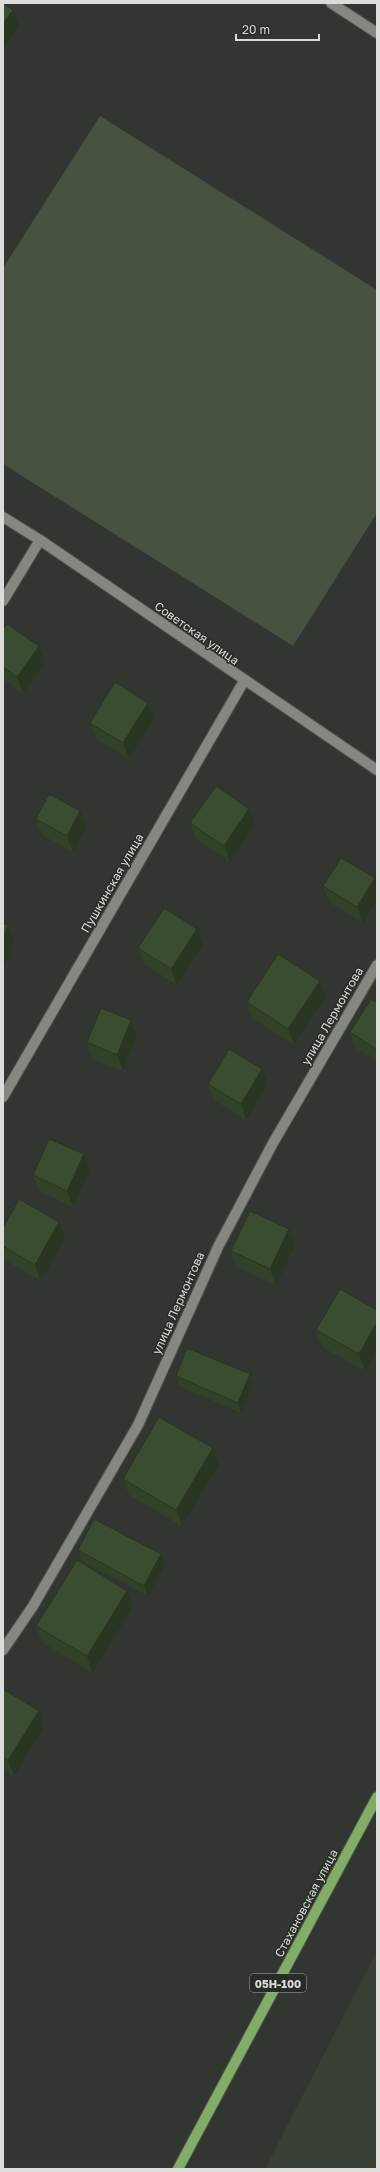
<svg xmlns="http://www.w3.org/2000/svg" width="380" height="2172" font-family="'Golos Text',sans-serif">
  <style>
    .built { fill: #384034 }
    .green { fill: #475241 }
    .lines { fill: none; stroke-linecap: round; stroke-linejoin: round }
    .minor-casing { stroke: #50534e; stroke-width: 12 }
    .tertiary-casing { stroke: #50534e; stroke-width: 12 }
    .primary-casing { stroke: #50534e; stroke-width: 12 }
    .minor { stroke: #838881; stroke-width: 10 }
    .tertiary { stroke: #838881; stroke-width: 10 }
    .primary { stroke: #81ad67; stroke-width: 10 }
    .wall { fill: #324229 }
    .shaded-wall { fill: #293622 }
    .building { fill: #3a4d30; stroke: #293622 }
    .labels { text-anchor: middle; dominant-baseline: central; stroke-width: 3; stroke-linejoin: round; paint-order: stroke }
    .shield { fill: #282c26; stroke: #a5a8a3; stroke-width: 1 }
    .shield-label { font-size: 11px; font-weight: bold; fill: #daddd9 }
    .street-label { font-size: 12px; fill: #daddd9; stroke: #282c26 }
  </style>
  <rect width="100%" height="100%" fill="#323630"/>
  <!-- built -->
  <path class="built" d="M 377,1951 L 377,2169 L 265,2169 Z"/>
  <!-- green -->
  <path class="green" d="M 100,116 L 377,290 L 377,513 L 293,646 L 3,464 L 3,268 Z"/>
  <g class="lines">
    <defs>
      <path id="minor" d="M 331,3 L 377,33
        M 3,601 L 40,540
        M 3,1097 L 244,681
        M 3,1650 L 33,1606 L 138,1425 L 218,1247 L 273,1143 L 377,965"/>
      <path id="tertiary" d="M 3,517 L 40,540 L 377,770"/>
      <path id="primary" d="M 178,2169 L 377,1797"/>
    </defs>
    <!-- minor casing -->
    <use href="#minor" class="minor-casing"/>
    <!-- tertiary casing -->
    <use href="#tertiary" class="tertiary-casing"/>
    <!-- primary casing -->
    <use href="#primary" class="primary-casing"/>
    <!-- minor -->
    <use href="#minor" class="minor"/>
    <!-- tertiary -->
    <use href="#tertiary" class="tertiary"/>
    <!-- primary -->
    <use href="#primary" class="primary"/>
  </g>
  <!-- wall -->
  <path class="wall" d="M 3,629 L 39,646 L 45,662 L 23,693 L 3,679 Z
    M 148,703 L 154,719 L 129,759 L 96,739 L 90,723 Z
    M 36,819 L 86,827 L 73,852 L 42,835 Z
    M 190,823 L 255,825 L 230,862 L 196,839 Z
    M 375,878 L 377,885 L 377,900 L 363,923 L 329,902 L 323,886 Z
    M 203,945 L 177,985 L 144,964 L 138,948 Z
    M 320,981 L 326,997 L 294,1045 L 252,1018 L 247,1002 Z
    M 377,1003 L 377,1062 L 356,1048 L 350,1032 Z
    M 131,1020 L 137,1036 L 123,1071 L 92,1059 L 87,1042 Z
    M 208,1084 L 268,1085 L 246,1120 L 214,1100 Z
    M 84,1154 L 90,1170 L 73,1207 L 39,1191 L 33,1175 Z
    M 59,1222 L 65,1238 L 41,1281 L 3,1259 L 3,1228 Z
    M 289,1229 L 295,1245 L 276,1285 L 237,1267 L 231,1251 Z
    M 377,1310 L 377,1349 L 365,1371 L 322,1347 L 316,1330 Z
    M 176,1376 L 253,1384 L 241,1413 L 179,1386 Z
    M 219,1465 L 182,1526 L 129,1495 L 123,1479 Z
    M 78,1550 L 165,1564 L 148,1596 L 81,1560 Z
    M 133,1607 L 92,1673 L 42,1642 L 36,1626 Z
    M 3,1689 L 39,1711 L 44,1727 L 14,1776 L 3,1769 Z"/>
  <!-- shaded-wall -->
  <path class="shaded-wall" d="M 13,10 L 19,26 L 3,49 L 3,24 Z
    M 39,646 L 45,662 L 23,693 L 17,677 Z
    M 148,703 L 154,719 L 129,759 L 123,743 Z
    M 249,809 L 255,825 L 230,862 L 224,846 Z
    M 80,811 L 86,827 L 73,852 L 67,836 Z
    M 375,878 L 377,885 L 377,900 L 363,923 L 357,907 Z
    M 8,925 L 14,941 L 3,970 L 3,939 Z
    M 197,929 L 203,945 L 177,985 L 171,969 Z
    M 320,981 L 326,997 L 294,1045 L 288,1029 Z
    M 131,1020 L 137,1036 L 123,1071 L 117,1055 Z
    M 262,1069 L 268,1085 L 246,1120 L 241,1104 Z
    M 84,1154 L 90,1170 L 73,1207 L 67,1191 Z
    M 59,1222 L 65,1238 L 41,1281 L 35,1265 Z
    M 289,1229 L 295,1245 L 276,1285 L 270,1269 Z
    M 377,1322 L 377,1349 L 365,1371 L 359,1354 Z
    M 250,1374 L 253,1384 L 241,1413 L 238,1403 Z
    M 213,1448 L 219,1465 L 182,1526 L 176,1510 Z
    M 161,1554 L 165,1564 L 148,1596 L 144,1586 Z
    M 127,1591 L 133,1607 L 92,1673 L 87,1656 Z
    M 39,1711 L 44,1727 L 14,1776 L 8,1760 Z"/>
  <!-- building -->
  <path class="building" d="M 3,3 L 13,10 L 3,24 Z
    M 7,624 L 39,646 L 17,677 L 3,667 L 3,629 Z
    M 115,682 L 148,703 L 123,743 L 90,723 Z
    M 216,786 L 249,809 L 224,846 L 190,823 Z
    M 49,794 L 80,811 L 67,836 L 36,819 Z
    M 341,858 L 375,878 L 357,907 L 323,886 Z
    M 164,908 L 197,929 L 171,969 L 138,948 Z
    M 3,923 L 8,925 L 3,939 Z
    M 278,954 L 320,981 L 288,1029 L 247,1002 Z
    M 371,999 L 377,1003 L 377,1050 L 350,1032 Z
    M 101,1008 L 131,1020 L 117,1055 L 87,1042 Z
    M 229,1049 L 262,1069 L 241,1104 L 208,1084 Z
    M 49,1139 L 84,1154 L 67,1191 L 33,1175 Z
    M 19,1199 L 59,1222 L 35,1265 L 3,1246 L 3,1228 Z
    M 250,1211 L 289,1229 L 270,1269 L 231,1251 Z
    M 340,1289 L 377,1310 L 377,1322 L 359,1354 L 316,1330 Z
    M 187,1348 L 250,1374 L 238,1403 L 176,1376 Z
    M 159,1417 L 213,1448 L 176,1510 L 123,1479 Z
    M 94,1519 L 161,1554 L 144,1586 L 78,1550 Z
    M 77,1560 L 127,1591 L 87,1656 L 36,1626 Z
    M 3,1689 L 39,1711 L 8,1760 L 3,1757 Z"/>
  <g class="labels">
    <!-- shield labels -->
    <rect class="shield" x="250" y="1974" width="56" height="18" rx="3"/>
    <g class="shield-label">
      <text x="278" y="1983">05Н-100</text>
    </g>
    <!-- street labels -->
    <g class="street-label">
      <text transform="translate(197 633) rotate(35)">Советская улица</text>
      <text transform="translate(112 883) rotate(-60)">Пушкинская улица</text>
      <text transform="translate(332 1016) rotate(-60)">улица Лермонтова</text>
      <text transform="translate(178 1303) rotate(-66)">улица Лермонтова</text>
      <text transform="translate(306 1903) rotate(-62)">Стахановская улица</text>
    </g>
  </g>
  <!-- border -->
  <rect width="380" height="2172" fill="none" stroke="#daddd9" stroke-width="8"/>
  <!-- scale -->
  <path d="M236 34v6h83v-6" fill="none" stroke="#daddd9" stroke-width="2"/>
  <text x="242" y="34" font-size="12" fill="#daddd9" stroke="#282c26" stroke-width="3" paint-order="stroke">20 m</text>
</svg>
